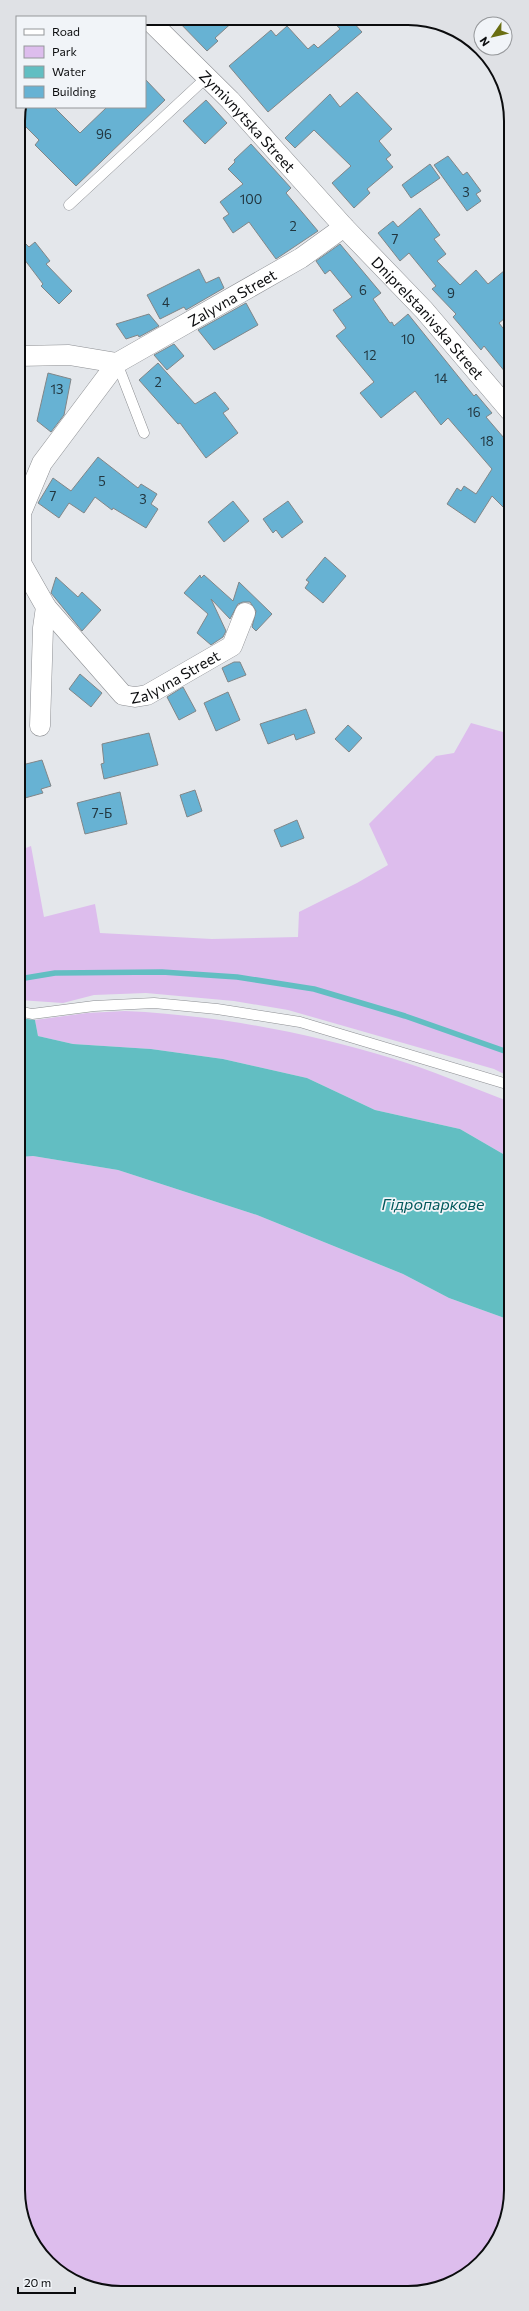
<svg xmlns="http://www.w3.org/2000/svg" width="529" height="2311" font-family="Commissioner,sans-serif">
  <style>
    .green { fill: #ddbded }
    .water { fill: #62bec2 }
    .lines { fill: none; stroke-linecap: round; stroke-linejoin: round }
    .stream { stroke: #62bec2; stroke-width: 5.5 }
    .building { fill: #67b2d3; stroke: #818688 }
    .lane-casing { stroke: #8d8f93; stroke-width: 11 }
    .street-casing { stroke: #8d8f93; stroke-width: 21 }
    .lane { stroke: #fff; stroke-width: 10 }
    .street { stroke: #fff; stroke-width: 20 }
    .labels { text-anchor: middle; dominant-baseline: central; stroke-width: 3.5; stroke-linejoin: round; paint-order: stroke }
    .number-label { font-size: 13px; fill: #22363f }
    .street-label { font-size: 15px; fill: #0b0c0e; stroke: #f1f4f8 }
    .water-label { font-size: 16px; font-style: italic; fill: #01585b; stroke: #f1f4f8 }
    .rim { fill: none; stroke: #0b0c0e; stroke-width: 2 }
  </style>
  <rect width="100%" height="100%" fill="#e4e7eb"/>
  <!-- green -->
  <path class="green" d="M 471,723 L 510,734 L 510,1077 L 494,1069 L 288,1010 L 234,1001 L 146,993 L 94,995 L 63,1003 L 19,1000 L 18,851 L 31,846 L 44,917 L 95,904 L 100,933 L 212,939 L 298,937 L 299,912 L 357,883 L 388,865 L 369,824 L 436,756 L 454,753 Z
    M 125,1011 C 215,1015 304,1032 391,1058 C 431,1070 471,1087 510,1102 L 510,1158 L 460,1129 L 375,1110 L 307,1078 L 223,1059 L 151,1049 L 73,1044 L 38,1036 L 35,1020 L 87,1013 Z
    M 33,1156 L 118,1170 L 257,1215 L 403,1274 L 449,1298 L 510,1320 L 511,2197 L 503,2230 L 485,2258 L 454,2282 L 422,2292 L 101,2291 L 70,2279 L 44,2258 L 19,2204 L 19,1157 Z"/>
  <!-- water -->
  <path class="water" d="M 19,1018 L 35,1020 L 38,1036 L 73,1044 L 151,1049 L 223,1059 L 307,1078 L 375,1110 L 460,1129 L 510,1158 L 510,1320 L 449,1298 L 403,1274 L 257,1215 L 118,1170 L 33,1156 L 19,1157 Z"/>
  <g class="lines">
    <!-- stream -->
    <path class="stream" d="M 19,979 L 55,973 L 162,972 L 237,977 L 314,989 L 405,1016 L 510,1053"/>
  </g>
  <!-- building -->
  <path class="building" d="M 175,18 L 216,19 L 236,19 L 215,38 L 218,41 L 207,51 Z
    M 331,19 L 351,20 L 362,32 L 268,112 L 229,66 L 271,30 L 276,36 L 287,26 L 308,49 L 314,44 L 318,48 L 340,29 Z
    M 145,79 L 165,100 L 76,186 L 35,145 L 39,140 L 18,119 L 20,107 L 54,107 L 80,133 L 107,107 L 145,107 Z
    M 357,92 L 392,129 L 379,141 L 391,155 L 386,159 L 393,167 L 367,189 L 370,193 L 354,208 L 332,183 L 351,166 L 314,130 L 295,148 L 285,138 L 330,94 L 340,107 Z
    M 206,100 L 227,123 L 205,144 L 183,121 Z
    M 251,144 L 291,188 L 286,193 L 318,231 L 276,259 L 249,222 L 233,233 L 223,218 L 229,214 L 220,202 L 243,184 L 228,169 L 235,162 L 234,160 Z
    M 448,156 L 463,175 L 467,172 L 481,191 L 476,194 L 481,201 L 467,211 L 434,165 Z
    M 430,164 L 440,178 L 411,198 L 402,185 Z
    M 420,208 L 440,235 L 434,239 L 446,254 L 437,261 L 460,285 L 476,270 L 488,284 L 510,266 L 510,314 L 499,323 L 510,337 L 510,378 L 484,346 L 481,350 L 465,331 L 453,317 L 456,314 L 432,289 L 436,286 L 409,253 L 400,261 L 378,233 L 393,221 L 398,227 Z
    M 21,239 L 29,247 L 35,242 L 50,261 L 46,264 L 72,291 L 59,304 L 41,286 L 43,284 L 18,251 L 18,242 Z
    M 340,244 L 381,293 L 373,299 L 390,323 L 392,322 L 394,326 L 408,314 L 474,396 L 476,394 L 492,413 L 486,417 L 510,445 L 510,514 L 492,496 L 475,523 L 447,504 L 457,488 L 461,491 L 464,486 L 476,494 L 492,469 L 448,418 L 441,425 L 415,391 L 381,418 L 360,393 L 374,382 L 336,336 L 346,328 L 333,310 L 352,297 L 330,270 L 325,274 L 316,261 Z
    M 199,269 L 206,283 L 219,277 L 224,288 L 186,310 L 184,307 L 160,319 L 147,295 Z
    M 246,303 L 258,325 L 214,350 L 198,330 Z
    M 149,314 L 159,326 L 139,337 L 138,335 L 126,339 L 116,324 Z
    M 174,344 L 184,356 L 167,370 L 154,355 Z
    M 158,363 L 195,404 L 215,392 L 229,409 L 223,413 L 238,433 L 206,458 L 180,423 L 178,424 L 139,380 Z
    M 48,373 L 71,379 L 64,415 L 51,432 L 37,421 Z
    M 98,457 L 138,488 L 141,484 L 157,494 L 151,504 L 158,509 L 146,528 L 113,508 L 112,510 L 95,497 L 84,513 L 69,503 L 59,518 L 38,503 L 53,478 L 71,491 Z
    M 233,501 L 249,521 L 224,542 L 208,522 Z
    M 288,501 L 303,522 L 282,538 L 276,530 L 273,533 L 263,519 Z
    M 325,557 L 346,576 L 323,603 L 305,588 L 309,582 L 306,580 Z
    M 200,575 L 201,578 L 204,575 L 233,601 L 239,582 L 272,614 L 256,631 L 252,627 L 256,611 L 250,602 L 243,602 L 238,604 L 230,619 L 211,599 L 226,631 L 223,637 L 211,645 L 197,633 L 208,614 L 184,593 Z
    M 56,577 L 78,597 L 82,592 L 101,610 L 82,631 L 51,593 Z
    M 234,662 L 240,662 L 246,675 L 228,682 L 222,668 Z
    M 80,674 L 102,693 L 91,707 L 69,689 Z
    M 183,687 L 196,711 L 179,720 L 167,697 Z
    M 228,692 L 240,720 L 216,731 L 204,703 Z
    M 306,709 L 315,733 L 296,740 L 294,734 L 268,744 L 260,724 Z
    M 348,725 L 362,738 L 349,752 L 335,739 Z
    M 149,733 L 158,765 L 104,779 L 101,764 L 104,763 L 102,744 Z
    M 42,760 L 51,786 L 41,789 L 43,793 L 25,798 L 18,766 Z
    M 195,790 L 202,811 L 187,817 L 180,795 Z
    M 120,792 L 127,824 L 85,834 L 77,803 Z
    M 297,820 L 304,838 L 281,847 L 274,830 Z"/>
  <g class="lines">
    <defs>
      <path id="lane" d="M 69,205 L 207,77
        M 117,363 L 144,433
        M 19,1011 L 32,1014 L 94,1006 L 154,1003 L 217,1009 L 300,1022 L 510,1085"/>
      <g id="street">
        <path id="s1" d="M 147,18 L 230,100 L 344,227 L 424,310 L 510,411"/>
        <path id="s2" d="M 18,356 L 69,355 L 117,363 L 301,258 L 344,227"/>
        <path id="s3" d="M 46,607 L 123,695 L 135,697 L 147,695 L 232,646 L 245,613"/>
        <path d="M 40,726 L 43,628 L 46,607 L 21,563 L 21,513 L 42,463 L 117,363"/>
      </g>
    </defs>
    <!-- lane casing -->
    <use href="#lane" class="lane-casing"/>
    <!-- street casing -->
    <use href="#street" class="street-casing"/>
    <!-- lane -->
    <use href="#lane" class="lane"/>
    <!-- street -->
    <use href="#street" class="street"/>
  </g>
  <g class="labels">
    <!-- number labels -->
    <g class="number-label">
      <text x="104" y="134">96</text>
      <text x="466" y="192">3</text>
      <text x="251" y="199">100</text>
      <text x="293" y="226">2</text>
      <text x="395" y="239">7</text>
      <text x="363" y="290">6</text>
      <text x="451" y="293">9</text>
      <text x="166" y="302">4</text>
      <text x="408" y="339">10</text>
      <text x="370" y="355">12</text>
      <text x="441" y="378">14</text>
      <text x="158" y="382">2</text>
      <text x="57" y="389">13</text>
      <text x="474" y="412">16</text>
      <text x="487" y="441">18</text>
      <text x="102" y="481">5</text>
      <text x="53" y="496">7</text>
      <text x="143" y="499">3</text>
      <text x="102" y="813">7-Б</text>
    </g>
    <!-- street labels -->
    <g class="street-label">
      <text stroke="none"><textPath href="#s1" startOffset="144">Zymivnytska Street</textPath></text>
      <text stroke="none"><textPath href="#s2" startOffset="232">Zalyvna Street</textPath></text>
      <text stroke="none"><textPath href="#s1" startOffset="411">Dniprelstanivska Street</textPath></text>
      <text stroke="none"><textPath href="#s3" startOffset="174">Zalyvna Street</textPath></text>
    </g>
    <!-- water labels -->
    <g class="water-label">
      <text x="433" y="1203">Гідропаркове</text>
    </g>
  </g>
  <!-- crop -->
  <path d="M0 0H529V2311H0ZM121 25H408A96 96 0 0 1 504 121V2190A96 96 0 0 1 408 2286H121A96 96 0 0 1 25 2190V121A96 96 0 0 1 121 25Z" fill="#dfe1e5" fill-rule="evenodd"/>
  <path class="rim" d="M121 25H408A96 96 0 0 1 504 121V2190A96 96 0 0 1 408 2286H121A96 96 0 0 1 25 2190V121A96 96 0 0 1 121 25Z"/>
  <!-- legend -->
  <rect x="16" y="16" width="130" height="92" fill="#f1f4f8" stroke="#95979a"/>
  <rect x="24" y="29" width="20" height="6" fill="#ffffff" stroke="#95979a"/>
  <text x="52" y="36" font-size="12" fill="#0b0c0e">Road</text>
  <rect x="24" y="46" width="20" height="12" fill="#ddbded" stroke="#95979a"/>
  <text x="52" y="56" font-size="12" fill="#0b0c0e">Park</text>
  <rect x="24" y="66" width="20" height="12" fill="#62bec2" stroke="#95979a"/>
  <text x="52" y="76" font-size="12" fill="#0b0c0e">Water</text>
  <rect x="24" y="86" width="20" height="12" fill="#67b2d3" stroke="#95979a"/>
  <text x="52" y="96" font-size="12" fill="#0b0c0e">Building</text>
  <!-- north arrow -->
  <g transform="translate(493 36) rotate(236)"><circle r="19" fill="#f1f4f8" stroke="#95979a"/>
  <path d="M0-3L7 15L0 10L-7 15Z" fill="#6a6e12"/>
  <text y="-6" font-size="11" font-weight="bold" text-anchor="middle" fill="#0b0c0e">N</text>
  </g>
  <!-- scale -->
  <path d="M18 2287v6h57v-6" fill="none" stroke="#0b0c0e" stroke-width="2"/>
  <text x="24" y="2287" font-size="12" fill="#0b0c0e" stroke="#f1f4f8" stroke-width="3" paint-order="stroke">20 m</text>
</svg>
